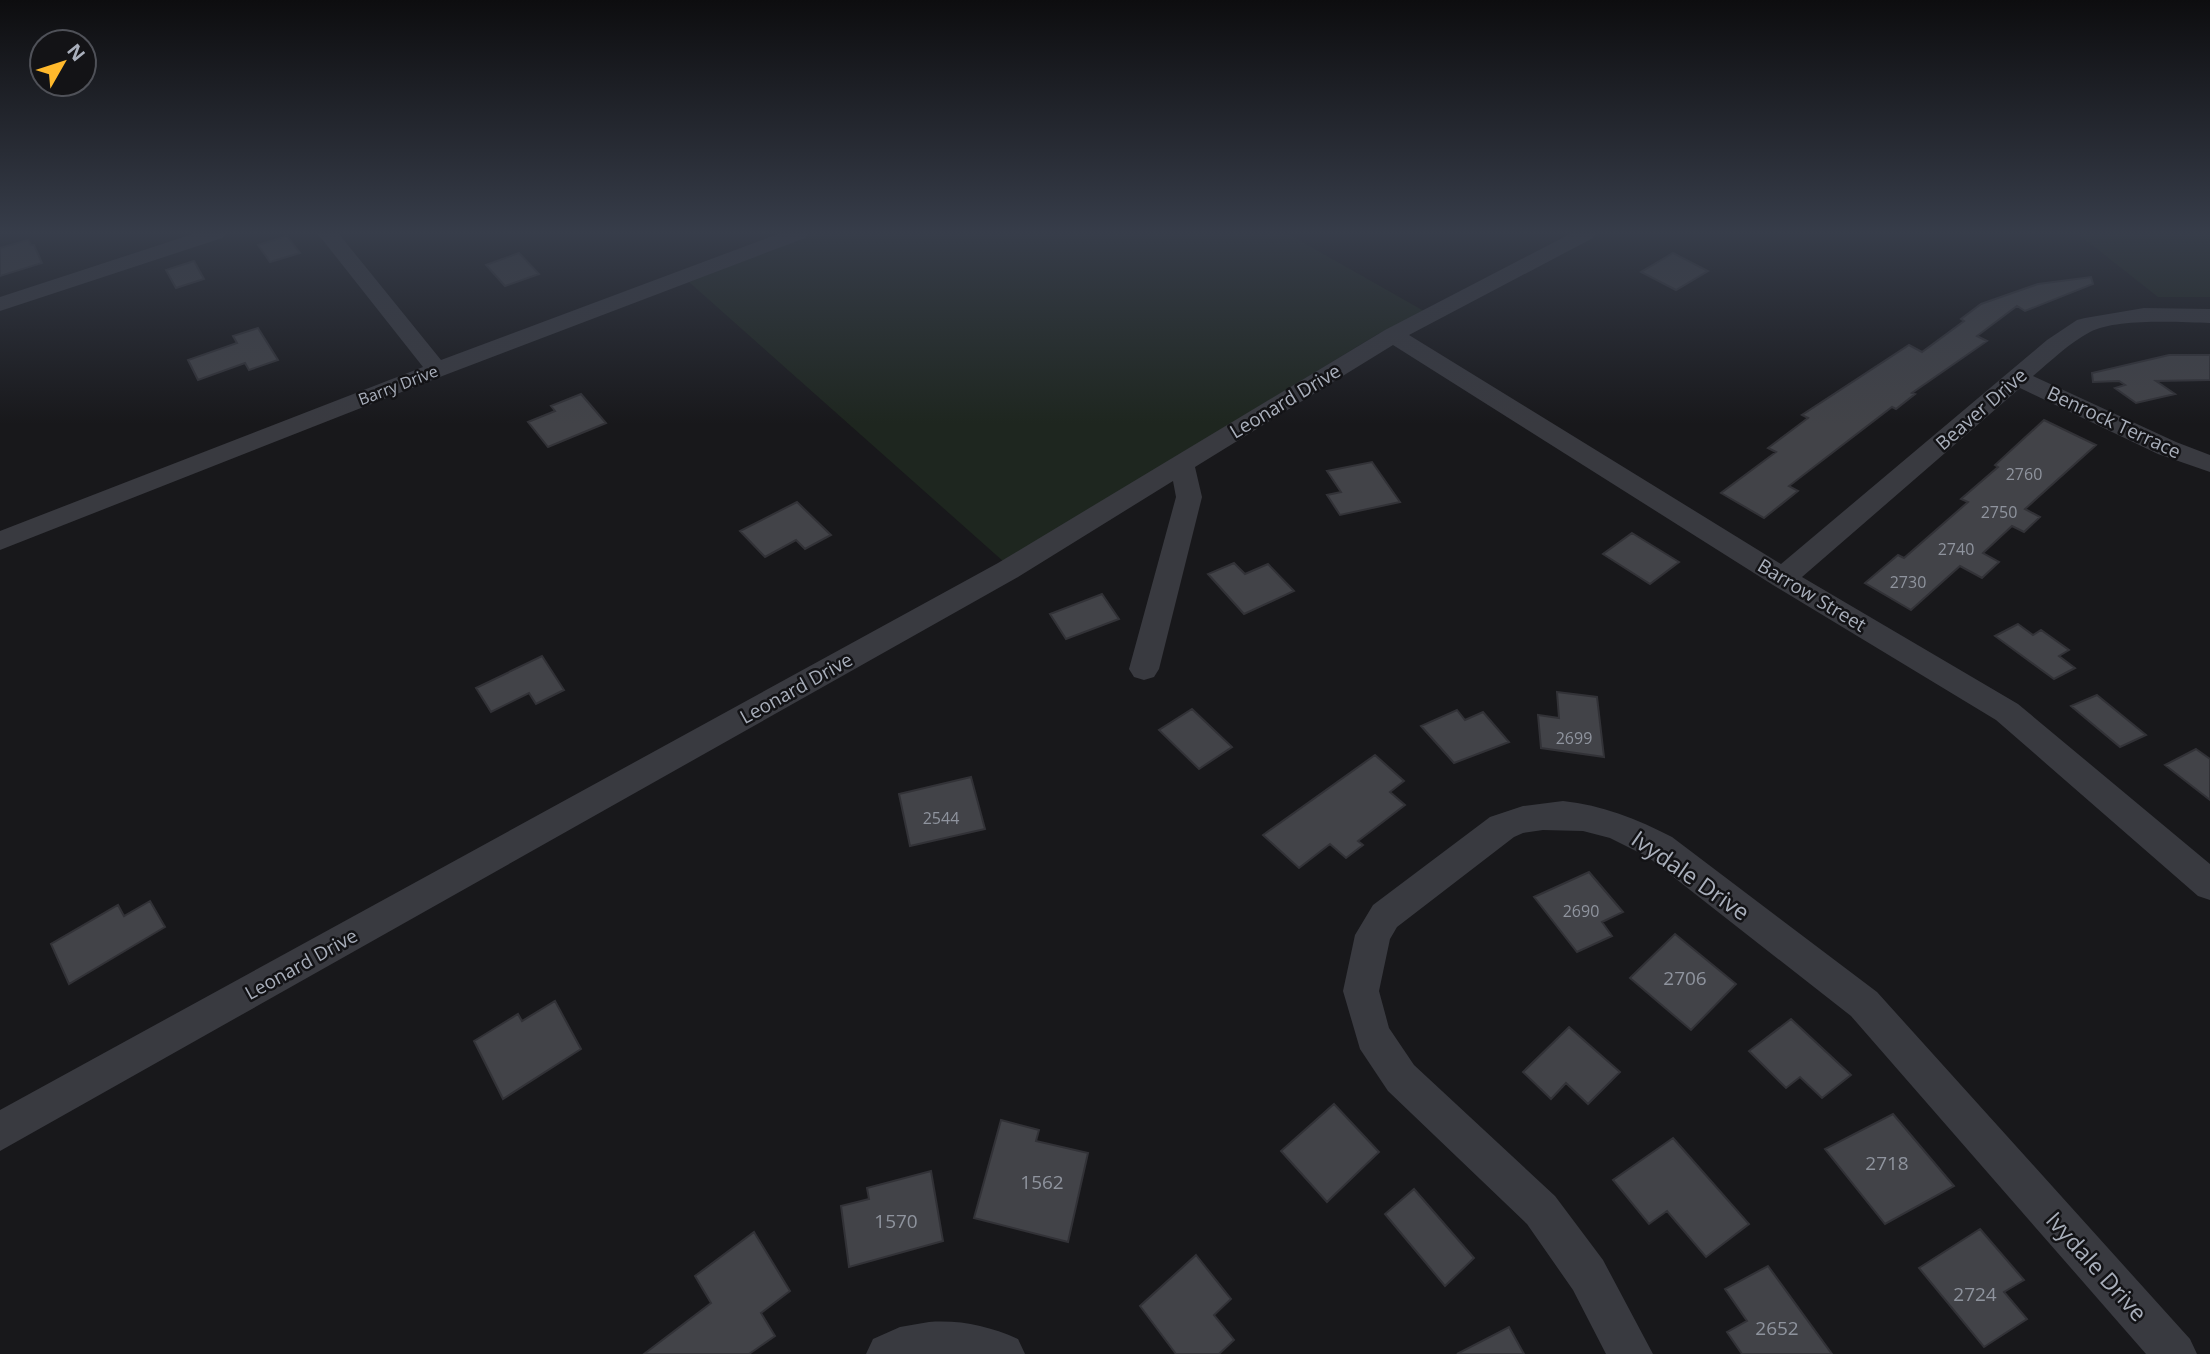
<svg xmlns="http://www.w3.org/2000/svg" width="2210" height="1354" font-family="'Open Sans',sans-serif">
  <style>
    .green { fill: #1e261f }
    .building { fill: #424348; stroke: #323237; stroke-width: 2 }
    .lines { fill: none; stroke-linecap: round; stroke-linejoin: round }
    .minor { fill: #393a40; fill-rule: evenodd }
    .labels { text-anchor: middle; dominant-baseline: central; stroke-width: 5; stroke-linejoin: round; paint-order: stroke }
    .far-street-label { font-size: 16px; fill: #a9afbb; stroke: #131316 }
    .number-label { font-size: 16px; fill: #8f949e }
    .street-label { font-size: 19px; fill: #a9afbb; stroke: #131316 }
    .near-number-label { font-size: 19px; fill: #8f949e }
    .near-street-label { font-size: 23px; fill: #a9afbb; stroke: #131316 }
  </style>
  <rect width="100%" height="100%" fill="#18181b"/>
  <!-- green -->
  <path class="green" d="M 811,234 L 1288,234 L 1424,311 L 1378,334 L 1004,562 L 689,282 Z
    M 2078,234 L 2210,234 L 2210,297 L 2158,297 Z"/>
  <!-- building -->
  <path class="building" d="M 287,236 L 300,253 L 270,262 L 258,245 Z
    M 28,240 L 31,245 L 34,245 L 42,263 L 0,276 L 0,248 Z
    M 519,253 L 539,274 L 505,286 L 486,265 Z
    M 1673,253 L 1708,271 L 1676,290 L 1641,272 Z
    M 194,261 L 204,279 L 176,288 L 166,270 Z
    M 2091,277 L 2093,284 L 2025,311 L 2017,306 L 1977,336 L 1987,341 L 1912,393 L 1915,394 L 1896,409 L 1892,407 L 1789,486 L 1798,491 L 1764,518 L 1721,493 L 1776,452 L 1768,448 L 1808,418 L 1802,415 L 1909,345 L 1922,352 L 1964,321 L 1961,319 L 1981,304 L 2038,284 Z
    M 258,328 L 278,360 L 249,370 L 245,363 L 198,380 L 188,360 L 237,343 L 233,336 Z
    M 2169,355 L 2210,355 L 2210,380 L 2156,381 L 2175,394 L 2136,403 L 2115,388 L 2125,385 L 2119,381 L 2093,382 L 2092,373 Z
    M 581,394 L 606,423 L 548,447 L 528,422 L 555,411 L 551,406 Z
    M 2044,420 L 2096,445 L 2025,509 L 2040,517 L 2024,532 L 2012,526 L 1983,553 L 1999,562 L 1982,578 L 1960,566 L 1911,610 L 1865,583 L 1898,555 L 1904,558 L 1968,502 L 1961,499 L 1998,467 L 1995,465 Z
    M 1372,462 L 1400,502 L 1340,515 L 1327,495 L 1341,492 L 1327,471 Z
    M 797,502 L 831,535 L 805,549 L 796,540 L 765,557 L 740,531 Z
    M 1632,533 L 1679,562 L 1650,584 L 1603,554 Z
    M 1234,563 L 1245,574 L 1268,564 L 1294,591 L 1244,614 L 1208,574 Z
    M 1102,594 L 1119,619 L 1066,639 L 1050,614 Z
    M 2018,624 L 2033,635 L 2041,630 L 2069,650 L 2059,656 L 2075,668 L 2054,679 L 1995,636 Z
    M 542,656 L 564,690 L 536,704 L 529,693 L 491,712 L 476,688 Z
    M 1557,692 L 1597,697 L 1604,757 L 1541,748 L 1538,715 L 1559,718 Z
    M 2097,695 L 2146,735 L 2120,747 L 2071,706 Z
    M 1192,709 L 1232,747 L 1199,769 L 1159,730 Z
    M 1457,710 L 1465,720 L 1483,712 L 1509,742 L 1454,763 L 1421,726 Z
    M 2196,749 L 2210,759 L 2210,800 L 2165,765 Z
    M 1375,755 L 1404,781 L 1390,792 L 1405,805 L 1358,841 L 1363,845 L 1346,858 L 1330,844 L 1299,868 L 1263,835 Z
    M 971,777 L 985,829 L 910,846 L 899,794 Z
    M 1589,872 L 1623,912 L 1602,922 L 1612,936 L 1577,952 L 1534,897 Z
    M 150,901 L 165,927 L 69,984 L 51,944 L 118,905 L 124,916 Z
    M 1675,934 L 1736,984 L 1691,1030 L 1630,978 Z
    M 555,1001 L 581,1049 L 503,1099 L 474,1041 L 518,1014 L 522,1021 Z
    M 1791,1019 L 1851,1075 L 1822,1098 L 1800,1077 L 1786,1088 L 1749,1051 Z
    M 1569,1027 L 1620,1072 L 1588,1104 L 1566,1083 L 1551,1099 L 1523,1072 Z
    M 1334,1104 L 1379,1152 L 1327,1202 L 1281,1151 Z
    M 1893,1114 L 1954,1186 L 1885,1224 L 1825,1149 Z
    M 1001,1120 L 1039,1130 L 1036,1141 L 1088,1153 L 1068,1242 L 974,1218 Z
    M 1673,1138 L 1749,1224 L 1706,1257 L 1667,1211 L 1649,1224 L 1613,1180 Z
    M 931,1171 L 943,1241 L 849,1267 L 841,1206 L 869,1199 L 867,1188 Z
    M 1414,1189 L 1474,1258 L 1445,1286 L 1385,1214 Z
    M 1980,1229 L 2024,1280 L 2004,1292 L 2027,1319 L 1984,1347 L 1919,1268 Z
    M 754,1232 L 790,1291 L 761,1313 L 775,1336 L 749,1354 L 644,1354 L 711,1303 L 695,1276 Z
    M 1196,1255 L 1231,1299 L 1214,1315 L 1234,1340 L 1219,1354 L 1176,1354 L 1140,1306 Z
    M 1768,1266 L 1832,1354 L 1742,1354 L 1727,1332 L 1747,1321 L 1725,1289 Z
    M 1509,1327 L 1524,1354 L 1457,1354 Z"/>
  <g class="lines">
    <!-- minor -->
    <path class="minor" d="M 193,234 L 225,234 L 222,238 L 0,311 L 0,297 Z
      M 318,234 L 339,234 L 441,360 L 778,234 L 808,234 L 805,238 L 445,375 L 0,550 L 0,531 L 423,367 Z
      M 1570,234 L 1596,234 L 1593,238 L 1409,335 L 1781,564 L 2047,340 L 2077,320 L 2085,318 L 2144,308 L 2210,309 L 2210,323 C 2180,322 2116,318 2090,332 C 2069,343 2051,361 2033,376 L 2176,442 L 2210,455 L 2210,472 L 2158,454 L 2020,388 L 1802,577 L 2018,704 L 2210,864 L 2210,900 L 2198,896 L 1996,720 L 1773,585 L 1393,345 L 1195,467 L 1202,497 L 1159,669 L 1154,677 L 1144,680 L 1134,677 L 1129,669 L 1176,497 L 1173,481 L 1018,577 L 0,1151 L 0,1110 L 998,563 L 1385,330 Z
      M 1563,801 C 1602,805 1637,819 1672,837 L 1877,992 L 2190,1339 L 2197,1354 L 2146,1354 L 1851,1016 L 1648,857 L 1610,838 L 1583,831 L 1543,830 L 1523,833 L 1514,837 L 1397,927 L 1390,939 L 1379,991 L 1389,1028 L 1414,1065 L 1555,1196 L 1603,1260 L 1653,1354 L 1606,1354 L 1573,1290 L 1527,1224 L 1388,1091 L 1360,1049 L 1343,991 L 1355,935 L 1373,905 L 1490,817 L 1523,806 Z
      M 929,1322 C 962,1320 988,1326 1018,1339 L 1025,1354 L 866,1354 L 873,1339 L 900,1327 Z"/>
  </g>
  <!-- sky -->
  <linearGradient id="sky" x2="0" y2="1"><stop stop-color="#0d0d0f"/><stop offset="0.55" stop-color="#373d4a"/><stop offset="1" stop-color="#373d4a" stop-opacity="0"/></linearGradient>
  <rect width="2210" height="424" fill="url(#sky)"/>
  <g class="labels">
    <!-- far-street labels -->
    <g class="far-street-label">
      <text transform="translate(398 385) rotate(-21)">Barry Drive</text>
    </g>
    <!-- number labels -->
    <g class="number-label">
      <text x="2024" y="474">2760</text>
      <text x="1999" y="512">2750</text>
      <text x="1956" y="549">2740</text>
      <text x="1908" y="582">2730</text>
      <text x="1574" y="738">2699</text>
      <text x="941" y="818">2544</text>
      <text x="1581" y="911">2690</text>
    </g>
    <!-- street labels -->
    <g class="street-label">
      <text transform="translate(1285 401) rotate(-31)">Leonard Drive</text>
      <text transform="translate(1981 409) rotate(-41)">Beaver Drive</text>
      <text transform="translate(2114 422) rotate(25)">Benrock Terrace</text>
      <text transform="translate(1812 595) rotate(31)">Barrow Street</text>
      <text transform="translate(796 688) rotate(-29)">Leonard Drive</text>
      <text transform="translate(301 964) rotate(-29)">Leonard Drive</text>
    </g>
    <!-- near-number labels -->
    <g class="near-number-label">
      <text x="1685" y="978">2706</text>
      <text x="1887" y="1163">2718</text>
      <text x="1042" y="1182">1562</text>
      <text x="896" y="1221">1570</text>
      <text x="1975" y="1294">2724</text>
      <text x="1777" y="1328">2652</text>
    </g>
    <!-- near-street labels -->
    <g class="near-street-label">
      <text transform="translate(1691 875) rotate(35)">Ivydale Drive</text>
      <text transform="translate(2097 1266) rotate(48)">Ivydale Drive</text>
    </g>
  </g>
  <!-- north arrow -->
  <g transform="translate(63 63) rotate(51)"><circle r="33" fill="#131316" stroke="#4f5158" stroke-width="2"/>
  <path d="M0-5L12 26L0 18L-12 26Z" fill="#ffb92c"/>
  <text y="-10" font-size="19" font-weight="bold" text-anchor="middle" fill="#a9afbb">N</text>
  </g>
</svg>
